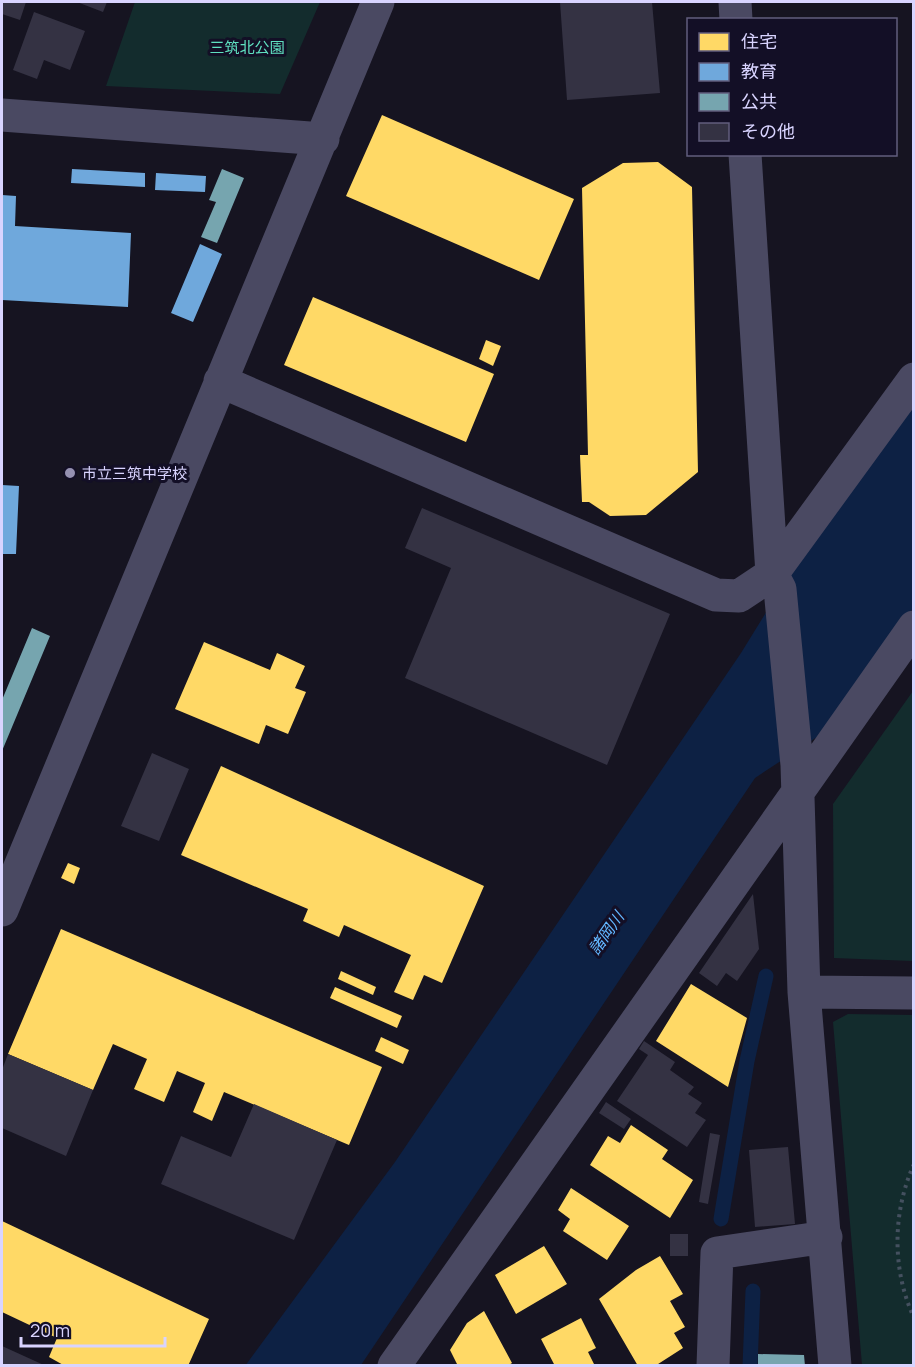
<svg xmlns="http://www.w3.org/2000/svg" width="915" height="1367" font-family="Manrope,'Noto Sans JP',sans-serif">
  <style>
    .green { fill: #132c2d }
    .water { fill: #0d2144 }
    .homes { fill: #ffd966 }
    .schools { fill: #6fa8dc }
    .public { fill: #76a5af }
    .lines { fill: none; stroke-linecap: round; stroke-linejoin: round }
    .stream { stroke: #0d2144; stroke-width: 15 }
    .building { fill: #343243 }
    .path { stroke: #44505f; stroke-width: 4; stroke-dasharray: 3 4.5; stroke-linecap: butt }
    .minor { stroke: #4a4962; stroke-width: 33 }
    .poi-dot { fill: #9591b1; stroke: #130f26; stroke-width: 2 }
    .labels { text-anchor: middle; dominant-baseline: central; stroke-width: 6; stroke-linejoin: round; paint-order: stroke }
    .park-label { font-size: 15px; fill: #5fe0c0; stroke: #130f26 }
    .poi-label { font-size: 15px; fill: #d9d4ff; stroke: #130f26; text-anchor: start }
    .water-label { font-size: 16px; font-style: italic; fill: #62b6ff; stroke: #130f26 }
  </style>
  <rect width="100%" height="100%" fill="#161421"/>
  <!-- green -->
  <path class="green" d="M 135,2 L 320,2 L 280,94 L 106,86 Z
    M 913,691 L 913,961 L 834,958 L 833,804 Z
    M 848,1014 L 913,1015 L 913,1365 L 862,1365 L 833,1022 Z"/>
  <!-- water -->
  <path class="water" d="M 913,400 L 913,608 L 829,729 L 755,778 L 361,1365 L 245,1366 L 395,1162 L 741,653 L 806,548 Z"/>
  <!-- homes -->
  <path class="homes" d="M 382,115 L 574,199 L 539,280 L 346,196 Z
    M 658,162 L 692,187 L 698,472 L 646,515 L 610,516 L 589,502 L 582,502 L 580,455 L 588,455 L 582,188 L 623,163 Z
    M 313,297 L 494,374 L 466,442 L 284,365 Z
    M 486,340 L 501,346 L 493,366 L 479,359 Z
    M 204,642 L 270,670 L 277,653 L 305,666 L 295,688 L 306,692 L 288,734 L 266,725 L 259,744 L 175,709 Z
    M 221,766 L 484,886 L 442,983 L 424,975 L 413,1000 L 394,992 L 411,955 L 344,925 L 339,937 L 303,921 L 308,909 L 181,855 Z
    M 68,863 L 80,868 L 74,884 L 61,878 Z
    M 61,929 L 382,1067 L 349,1145 L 224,1092 L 212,1121 L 193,1112 L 205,1083 L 177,1071 L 164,1102 L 134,1089 L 147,1059 L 113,1044 L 93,1090 L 8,1054 Z
    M 341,971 L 376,987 L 373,995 L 338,979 Z
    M 691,984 L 747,1018 L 728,1087 L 656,1041 Z
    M 335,987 L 402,1016 L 397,1028 L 330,998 Z
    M 381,1037 L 409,1050 L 403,1064 L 375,1051 Z
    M 631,1125 L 668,1150 L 662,1159 L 693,1180 L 670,1218 L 590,1165 L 608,1136 L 620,1143 Z
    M 571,1188 L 629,1226 L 607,1260 L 563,1231 L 570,1219 L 558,1210 Z
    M 2,1221 L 209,1319 L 188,1366 L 65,1366 L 49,1357 L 57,1338 L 2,1312 Z
    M 544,1246 L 567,1284 L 516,1314 L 495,1275 Z
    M 660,1256 L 683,1294 L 670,1301 L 685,1327 L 674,1333 L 683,1348 L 655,1366 L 638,1366 L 599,1299 L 636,1270 Z
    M 484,1311 L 512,1363 L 507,1366 L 458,1366 L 450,1350 L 467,1323 Z
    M 581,1318 L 596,1348 L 588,1352 L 595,1366 L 555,1366 L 541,1339 Z"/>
  <!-- schools -->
  <path class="schools" d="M 72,169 L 145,173 L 145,187 L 71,183 Z
    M 156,173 L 206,176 L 205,192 L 155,190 Z
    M 2,195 L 16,196 L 15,226 L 131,233 L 128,307 L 2,300 Z
    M 200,244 L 222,254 L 193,322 L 171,313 Z
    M 2,485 L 19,486 L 16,554 L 2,554 Z"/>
  <!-- public -->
  <path class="public" d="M 222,169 L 244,178 L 217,243 L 201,237 L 216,202 L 209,200 Z
    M 32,628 L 50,636 L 2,751 L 2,700 Z
    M 758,1354 L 804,1355 L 805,1366 L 758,1366 Z"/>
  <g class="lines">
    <!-- stream -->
    <path class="stream" d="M 721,1219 L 747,1061 L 766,976
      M 750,1366 L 753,1291"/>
  </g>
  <!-- building -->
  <path class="building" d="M 2,2 L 26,2 L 20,20 L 2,14 Z
    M 77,2 L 107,2 L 103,12 Z
    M 560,2 L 652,2 L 660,93 L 567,100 Z
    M 34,12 L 85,31 L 70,70 L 44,60 L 37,79 L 13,70 Z
    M 422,508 L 670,614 L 607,765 L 405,678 L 451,568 L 405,548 Z
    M 152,753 L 189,769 L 159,841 L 121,826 Z
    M 753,894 L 759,949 L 737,981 L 726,973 L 717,986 L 699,973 Z
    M 644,1041 L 675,1062 L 670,1070 L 694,1087 L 688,1094 L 702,1103 L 695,1113 L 706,1120 L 687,1147 L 617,1101 L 648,1055 L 639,1049 Z
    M 8,1054 L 93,1090 L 66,1156 L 2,1128 L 2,1070 Z
    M 606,1102 L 631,1119 L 624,1129 L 599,1113 Z
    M 254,1104 L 337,1140 L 294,1240 L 161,1184 L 181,1136 L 231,1157 Z
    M 710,1133 L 720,1135 L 708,1204 L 699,1202 Z
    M 788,1147 L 795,1224 L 755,1227 L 749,1150 Z
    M 670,1234 L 688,1234 L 688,1256 L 670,1256 Z
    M 2,1346 L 46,1366 L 2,1364 Z"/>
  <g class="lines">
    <!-- path -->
    <path class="path" d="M 914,1164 C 892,1213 892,1270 914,1318"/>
    <!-- minor -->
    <path class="minor" d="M 735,2 L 736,20
      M 2,115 L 323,139
      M 745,154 L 772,574 L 780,589 L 797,765 L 804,992 L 835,1366
      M 220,381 L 716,595 L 739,596 L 772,574 L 914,379
      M 2,910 L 378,2
      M 804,992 L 914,993
      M 394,1366 L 914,627
      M 713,1366 L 717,1253 L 826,1237"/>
  </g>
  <!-- markers -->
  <circle class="poi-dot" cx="70" cy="473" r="6"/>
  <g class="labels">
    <!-- park labels -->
    <g class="park-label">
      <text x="247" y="47">三筑北公園</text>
    </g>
    <!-- poi labels -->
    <g class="poi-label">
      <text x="82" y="473">市立三筑中学校</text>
    </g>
    <!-- water labels -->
    <g class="water-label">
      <text transform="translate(606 933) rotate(-55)">諸岡川</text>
    </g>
  </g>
  <!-- border -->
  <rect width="915" height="1367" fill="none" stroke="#d9d4ff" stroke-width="6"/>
  <!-- legend -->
  <rect x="687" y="18" width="210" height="138" fill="#130f26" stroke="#625e7d" stroke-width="1.5"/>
  <rect x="699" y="33" width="30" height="18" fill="#ffd966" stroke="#625e7d" stroke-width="1.5"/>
  <text x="741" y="48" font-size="18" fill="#d9d4ff">住宅</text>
  <rect x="699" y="63" width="30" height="18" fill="#6fa8dc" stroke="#625e7d" stroke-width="1.5"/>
  <text x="741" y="78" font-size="18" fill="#d9d4ff">教育</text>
  <rect x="699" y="93" width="30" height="18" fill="#76a5af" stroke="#625e7d" stroke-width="1.5"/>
  <text x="741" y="108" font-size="18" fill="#d9d4ff">公共</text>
  <rect x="699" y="123" width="30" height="18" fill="#343243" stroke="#625e7d" stroke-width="1.5"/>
  <text x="741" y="138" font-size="18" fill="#d9d4ff">その他</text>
  <!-- scale -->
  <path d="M21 1337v9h144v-9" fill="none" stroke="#d9d4ff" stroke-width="3"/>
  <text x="30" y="1337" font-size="18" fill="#d9d4ff" stroke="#130f26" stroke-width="4.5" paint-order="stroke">20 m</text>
</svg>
